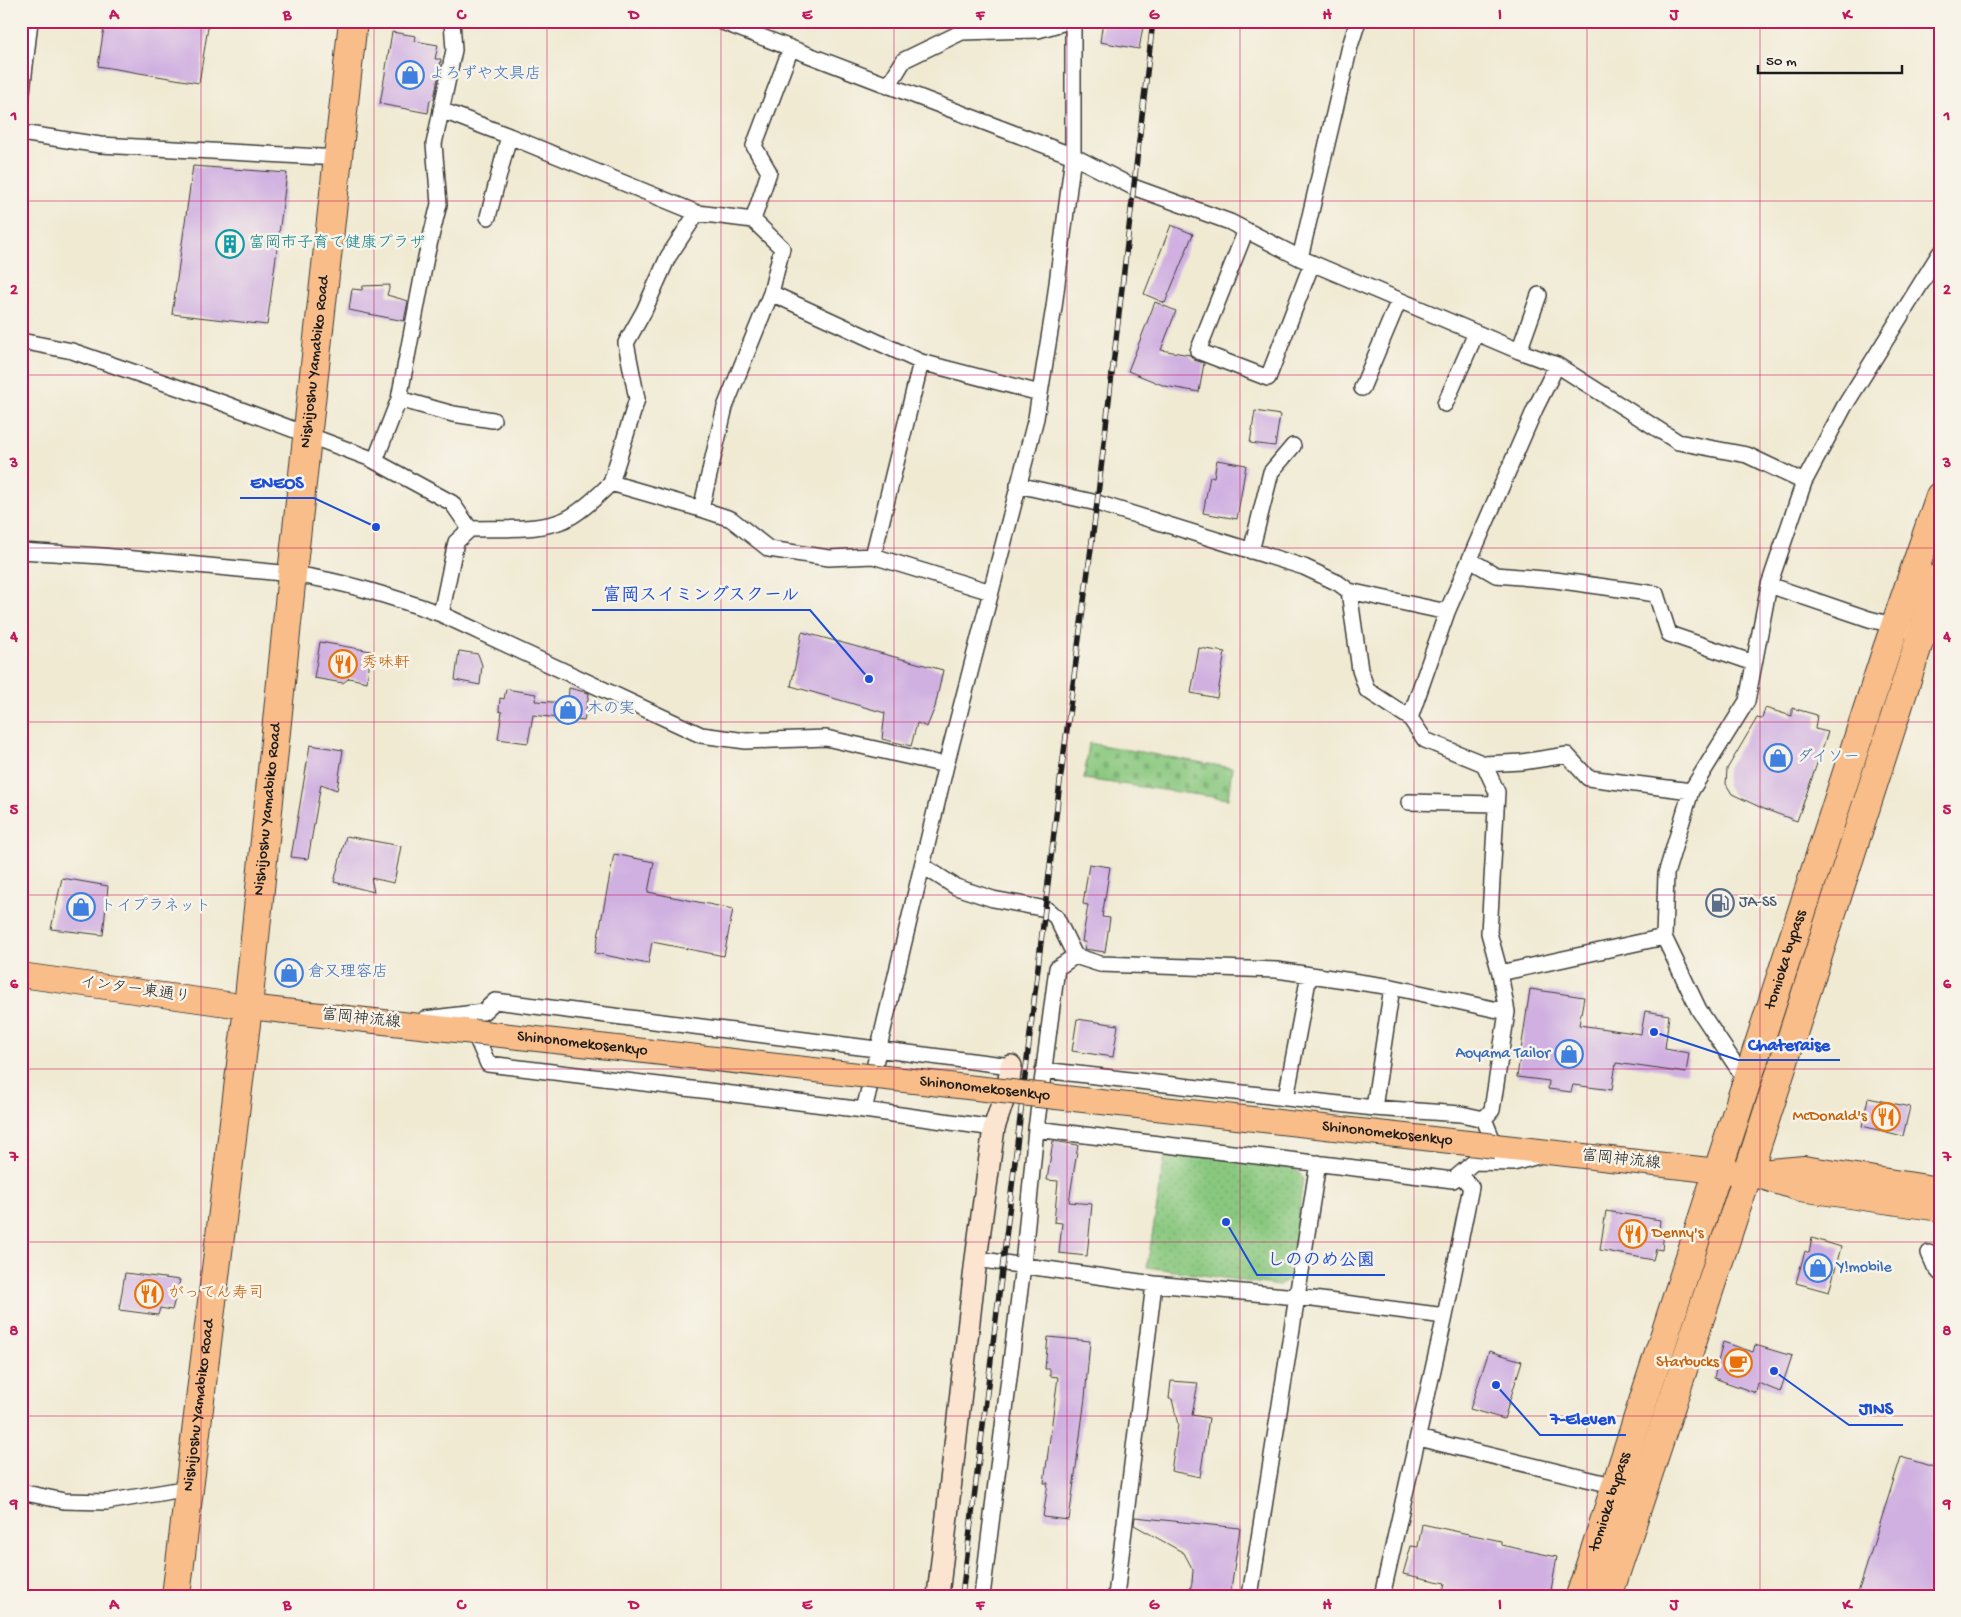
<svg xmlns="http://www.w3.org/2000/svg" width="1961" height="1617" font-family="'Gochi Hand','Klee One',sans-serif">
  <style>
    .green { fill: url(#green-dots); stroke: #52724e }
    .cemetery { fill: url(#cemetery-stones); stroke: #52724e }
    .building { fill: #d0b0e1 }
    .lines { fill: none; stroke-linecap: round; stroke-linejoin: round }
    .street-casing { stroke: #3c3b37; stroke-width: 18 }
    .secondary-casing { stroke: #3c3b37; stroke-width: 24 }
    .primary-casing { stroke: #3c3b37; stroke-width: 26 }
    .highway-casing { stroke: #3c3b37; stroke-width: 30 }
    .street { stroke: #fff; stroke-width: 15 }
    .secondary { stroke: #fce5d0; stroke-width: 21 }
    .primary { stroke: #f8bd89; stroke-width: 24 }
    .highway { stroke: #f8bd89; stroke-width: 28 }
    .rail-casing { stroke: #1c1c1c; stroke-width: 5.5 }
    .rail { stroke: #f7f3e8; stroke-width: 4; stroke-dasharray: 11; stroke-linecap: butt }
    .primary-bridge-casing { stroke: #3c3b37; stroke-width: 26; stroke-linecap: butt }
    .primary-bridge { stroke: #f8bd89; stroke-width: 24 }
    .grid { fill: none; stroke: #c2185b; stroke-width: 1; stroke-opacity: 0.55 }
    .labels { text-anchor: middle; dominant-baseline: central; stroke-width: 5; stroke-linejoin: round; paint-order: stroke }
    .shop-label { font-size: 16px; fill: #366cbe; stroke: #f7f3e8; text-anchor: start }
    .culture-label { font-size: 16px; fill: #0d838f; stroke: #f7f3e8; text-anchor: start }
    .street-label { font-size: 16px; fill: #1c1c1c; stroke: #f7f3e8 }
    .food-label { font-size: 16px; fill: #c56008; stroke: #f7f3e8; text-anchor: start }
    .service-label { font-size: 16px; fill: #4e5e75; stroke: #f7f3e8; text-anchor: start }
    .leader { fill: none; stroke: #1d4ed8; stroke-width: 2 }
    .callout-dot { fill: #1d4ed8; stroke: #f7f3e8; stroke-width: 2 }
    .callout-label { font-size: 18px; text-anchor: middle; font-weight: bold; fill: #1d4ed8; stroke: #f7f3e8; stroke-width: 5; stroke-linejoin: round; paint-order: stroke }
    .neatline { fill: none; stroke: #c2185b; stroke-width: 2 }
    .grid-label { font-size: 16px; text-anchor: middle; font-weight: bold; fill: #c2185b }
  </style>
  <defs>
    <pattern id="green-dots" width="8" height="8" patternUnits="userSpaceOnUse" patternTransform="scale(1.25)"><rect width="8" height="8" fill="#89c87f"/><path d="M2 2h.1M6 6h.1" fill="none" stroke="#76ab6d" stroke-width="1.8" stroke-linecap="round"/></pattern>
    <pattern id="cemetery-stones" width="16" height="16" patternUnits="userSpaceOnUse" patternTransform="scale(1.25)"><rect width="16" height="16" fill="#89c87f"/><path d="M2 7V4a2 2 0 0 1 4 0v3zM10 15v-3a2 2 0 0 1 4 0v3z" fill="#76ab6d"/></pattern>
  </defs>
  <rect width="100%" height="100%" fill="#f7f3e8"/>
  <filter id="ink" filterUnits="userSpaceOnUse"><feTurbulence type="fractalNoise" baseFrequency=".02" numOctaves="2"/><feDisplacementMap in="SourceGraphic" scale="10" xChannelSelector="R" yChannelSelector="G"/><feConvolveMatrix kernelMatrix="1 2 1 2 8 2 1 2 1" color-interpolation-filters="sRGB"/></filter>
  <filter id="wash" filterUnits="userSpaceOnUse"><feTurbulence type="fractalNoise" baseFrequency=".0096" numOctaves="4" result="noise"/><feDisplacementMap in="SourceGraphic" scale="20" xChannelSelector="R" yChannelSelector="G"/><feGaussianBlur stdDeviation="1.12" result="paint"/><feColorMatrix in="noise" values="0 0 0 0 0 0 0 0 0 0 0 0 0 0 0 0 0 1.4 0 .05"/><feComposite in="paint" operator="in"/></filter>
  <g filter="url(#wash)">
    <rect width="100%" height="100%" fill="#f0ead3"/>
    <!-- green -->
    <path class="green" d="M 1166,1150 L 1293,1166 L 1303,1178 L 1291,1278 L 1279,1286 L 1147,1267 Z"/>
    <!-- cemetery -->
    <path class="cemetery" d="M 1089,743 L 1232,768 L 1228,799 L 1084,779 Z"/>
    <g id="blocks">
      <!-- building -->
      <path class="building" d="M 105,21 L 209,21 L 199,83 L 98,66 Z
        M 1103,21 L 1144,21 L 1139,49 L 1100,42 Z
        M 392,32 L 416,36 L 415,41 L 438,45 L 435,59 L 441,59 L 438,78 L 434,99 L 430,100 L 428,113 L 380,104 Z
        M 193,166 L 287,173 L 267,325 L 172,314 Z
        M 1171,225 L 1193,234 L 1165,303 L 1144,294 Z
        M 390,285 L 387,295 L 408,301 L 404,321 L 349,310 L 352,289 L 362,290 L 363,286 Z
        M 1155,302 L 1176,311 L 1161,350 L 1190,355 L 1194,360 L 1204,363 L 1199,392 L 1165,386 L 1128,371 Z
        M 1255,411 L 1280,415 L 1275,446 L 1250,443 Z
        M 1217,460 L 1246,465 L 1237,519 L 1203,513 L 1210,476 L 1214,477 Z
        M 802,632 L 943,670 L 935,707 L 927,727 L 917,723 L 911,746 L 882,739 L 885,713 L 791,686 Z
        M 320,642 L 371,651 L 367,682 L 349,678 L 343,683 L 314,678 Z
        M 1199,648 L 1225,652 L 1217,698 L 1191,693 Z
        M 459,651 L 478,654 L 482,665 L 480,685 L 455,680 Z
        M 569,688 L 589,693 L 584,721 L 533,715 L 528,743 L 498,739 L 502,712 L 499,711 L 500,698 L 504,699 L 506,689 L 536,694 L 535,701 L 568,703 Z
        M 1765,708 L 1792,716 L 1792,708 L 1817,715 L 1815,729 L 1828,732 L 1797,821 L 1764,809 L 1732,794 L 1726,784 L 1727,769 L 1757,718 L 1762,719 Z
        M 310,745 L 343,750 L 337,790 L 321,784 L 308,859 L 291,857 Z
        M 346,836 L 401,846 L 394,883 L 371,878 L 374,892 L 334,882 Z
        M 614,854 L 654,862 L 648,892 L 733,909 L 724,956 L 652,942 L 648,964 L 595,953 Z
        M 1089,864 L 1110,867 L 1102,917 L 1110,918 L 1105,952 L 1084,949 L 1086,942 L 1082,942 L 1088,905 L 1083,904 Z
        M 62,878 L 108,886 L 103,935 L 51,929 Z
        M 1530,989 L 1584,997 L 1579,1025 L 1641,1034 L 1645,1011 L 1669,1015 L 1665,1049 L 1689,1053 L 1686,1073 L 1616,1063 L 1612,1090 L 1573,1085 L 1571,1092 L 1548,1089 L 1549,1081 L 1517,1077 Z
        M 1077,1019 L 1118,1025 L 1113,1057 L 1072,1051 Z
        M 1868,1098 L 1910,1107 L 1903,1136 L 1862,1126 Z
        M 1053,1141 L 1078,1145 L 1069,1202 L 1092,1204 L 1087,1256 L 1059,1253 L 1062,1223 L 1054,1222 L 1058,1181 L 1047,1180 Z
        M 1606,1211 L 1660,1220 L 1659,1231 L 1664,1232 L 1662,1250 L 1656,1249 L 1653,1260 L 1600,1250 Z
        M 1812,1238 L 1841,1247 L 1829,1292 L 1796,1283 L 1805,1251 L 1809,1253 Z
        M 125,1273 L 180,1280 L 172,1310 L 160,1308 L 158,1315 L 119,1310 Z
        M 1048,1337 L 1090,1341 L 1085,1398 L 1069,1520 L 1043,1517 L 1048,1483 L 1044,1483 L 1058,1377 L 1050,1376 L 1050,1369 L 1045,1369 Z
        M 1723,1342 L 1753,1352 L 1755,1345 L 1792,1356 L 1780,1392 L 1758,1383 L 1756,1393 L 1714,1378 Z
        M 1489,1351 L 1522,1361 L 1504,1419 L 1470,1409 Z
        M 1171,1381 L 1198,1383 L 1192,1415 L 1209,1418 L 1200,1477 L 1171,1471 L 1178,1425 L 1172,1399 L 1169,1399 Z
        M 1901,1457 L 1940,1469 L 1940,1596 L 1857,1596 Z
        M 1135,1517 L 1240,1528 L 1230,1596 L 1188,1596 L 1192,1583 L 1193,1570 L 1184,1553 L 1134,1525 Z
        M 1422,1524 L 1501,1541 L 1501,1545 L 1557,1557 L 1550,1596 L 1442,1596 L 1445,1583 L 1403,1574 L 1411,1546 L 1418,1547 Z"/>
    </g>
  </g>
  <g filter="url(#ink)">
    <use href="#blocks" fill-opacity="0" stroke="#3c3b37" stroke-width="1"/>
    <g class="lines">
      <defs>
        <path id="street" d="M 720,21 L 1073,156 L 1054,307 L 1036,418 L 946,765 L 864,1110
          M 1073,21 L 1073,156 L 1133,187 L 1230,222 L 1300,258 L 1519,351 L 1557,365 L 1678,442 L 1747,455 L 1804,482 L 1769,585 L 1747,701 L 1691,791 L 1666,874 L 1664,937 L 1699,1010 L 1747,1082
          M 791,48 L 754,146 L 769,172 L 753,220 L 782,248 L 771,293 L 725,407 L 701,509 L 731,519 L 769,549 L 829,558 L 873,556 L 991,592
          M 888,86 L 904,60 L 962,32 L 1038,30 L 1069,21
          M 21,101 L 30,21
          M 441,110 L 509,136 L 697,213 L 753,220
          M 21,133 L 100,145 L 338,158
          M 488,217 L 509,136
          M 1246,230 L 1198,351 L 1268,378 L 1312,263
          M 1300,258 L 1350,46 L 1358,21
          M 771,293 L 921,362 L 1040,393
          M 21,341 L 72,351 L 223,403 L 369,458 L 452,503 L 470,529
          M 1519,351 L 1539,295
          M 1362,388 L 1399,300
          M 399,399 L 453,414 L 493,420
          M 1445,404 L 1476,333
          M 375,461 L 399,399 L 426,257 L 439,204 L 434,144 L 454,50 L 452,21
          M 1804,482 L 1844,407 L 1940,253
          M 611,483 L 637,399 L 626,343 L 644,311 L 668,257 L 697,213
          M 1018,485 L 1097,503 L 1304,567 L 1338,583 L 1349,591 L 1360,670 L 1367,690 L 1410,718
          M 21,551 L 102,556 L 292,574 C 343,581 393,597 441,614 L 701,735 L 746,741 L 826,738 L 946,765
          M 1251,551 L 1271,472 L 1293,446
          M 873,556 L 921,362
          M 1470,560 L 1496,575 L 1555,580 L 1656,594 L 1669,634 L 1754,663
          M 1769,585 L 1869,619 L 1921,632 L 1940,639
          M 1349,591 L 1447,612
          M 441,614 L 456,542 L 470,529 C 500,528 547,532 572,516 C 586,507 599,495 611,483 L 701,509
          M 1484,764 L 1522,762 L 1567,755 L 1588,778 L 1691,791
          M 1409,802 L 1496,804
          M 923,866 L 956,887 L 993,899 L 1046,909 L 1056,917 L 1075,956 L 1100,964 L 1277,970 L 1392,987 L 1507,1012
          M 1500,973 L 1664,937
          M 425,1019 L 483,1012 L 495,1001 L 1011,1066
          M 474,1032 L 488,1064 L 864,1110 L 994,1128
          M 1043,1070 L 1374,1108 L 1461,1114 L 1484,1119 L 1495,1146
          M 1286,1098 L 1309,975
          M 1374,1108 L 1392,987
          M 1484,1119 L 1492,1110 L 1507,1012 L 1500,973 L 1489,933 L 1497,792 L 1484,764 L 1425,740 L 1410,718 L 1447,612 L 1535,409 L 1557,365
          M 1036,1129 L 1453,1180 L 1474,1162 L 1513,1163 L 1538,1156
          M 1929,1253 L 1935,1267 L 1940,1273
          M 976,1259 L 1154,1284
          M 1445,1316 L 1471,1187 L 1460,1174
          M 1418,1438 L 1616,1486
          M 21,1492 L 64,1501 L 106,1502 L 189,1488
          M 982,1596 L 1023,1265 L 1036,1129 L 1057,968 L 1075,956
          M 1116,1596 L 1154,1284 L 1297,1297 L 1445,1316 L 1382,1596
          M 1250,1596 L 1318,1163"/>
        <path id="secondary" d="M 938,1596 L 976,1259 L 994,1128 L 1008,1086 L 1011,1066"/>
        <path id="primary" d="M 21,975 L 248,1007 L 474,1032
          M 1495,1146 L 1718,1171 L 1748,1173 L 1804,1168 L 1940,1189
          M 1759,1176 L 1800,1189 L 1940,1209"/>
        <g id="highway">
          <path id="s1" d="M 176,1596 L 248,1007 L 292,574 L 353,21"/>
          <path id="s2" d="M 1580,1596 L 1886,652 L 1940,496"/>
          <path d="M 1608,1596 L 1748,1173 L 1940,577"/>
        </g>
      </defs>
      <!-- street casing -->
      <use href="#street" class="street-casing"/>
      <!-- secondary casing -->
      <use href="#secondary" class="secondary-casing"/>
      <!-- primary casing -->
      <use href="#primary" class="primary-casing"/>
      <!-- highway casing -->
      <use href="#highway" class="highway-casing"/>
      <!-- street -->
      <use href="#street" class="street"/>
      <!-- secondary -->
      <use href="#secondary" class="secondary"/>
      <!-- primary -->
      <use href="#primary" class="primary"/>
      <!-- highway -->
      <use href="#highway" class="highway"/>
      <defs>
        <path id="rail" d="M 962,1596 L 1003,1262 L 1060,782 L 1097,503 L 1153,21"/>
      </defs>
      <!-- rail casing -->
      <use href="#rail" class="rail-casing"/>
      <!-- rail -->
      <use href="#rail" class="rail"/>
      <defs>
        <g id="primary-bridge">
          <path id="s3" d="M 474,1032 L 1495,1146"/>
        </g>
      </defs>
      <!-- primary-bridge casing -->
      <use href="#primary-bridge" class="primary-bridge-casing"/>
      <!-- primary-bridge -->
      <use href="#primary-bridge" class="primary-bridge"/>
    </g>
  </g>
  <!-- grid -->
  <path class="grid" d="M 201,21 L 201,1596M 374,21 L 374,1596M 547,21 L 547,1596M 721,21 L 721,1596M 894,21 L 894,1596M 1067,21 L 1067,1596M 1240,21 L 1240,1596M 1414,21 L 1414,1596M 1587,21 L 1587,1596M 1760,21 L 1760,1596M 21,201 L 1940,201M 21,375 L 1940,375M 21,548 L 1940,548M 21,722 L 1940,722M 21,895 L 1940,895M 21,1069 L 1940,1069M 21,1242 L 1940,1242M 21,1416 L 1940,1416"/>
  <!-- icons -->
  <defs>
    <symbol id="shop-ring" viewBox="-11 -11 22 22"><circle r="9.5" fill="#f7f3e8" stroke="#3f7fe0" stroke-width="1.5"/><path d="M-5-2.5h2.3a2.7 3.5 0 0 1 5.4 0H5L5.5 6h-11ZM-1.5-2.5h3a1.5 2.3 0 0 0-3 0Z" fill="#3f7fe0"/></symbol>
    <symbol id="building-ring" viewBox="-11 -11 22 22"><circle r="9.5" fill="#f7f3e8" stroke="#0f9aa8" stroke-width="1.5"/><path d="M-4-6H4V6H1V3H-1V6H-4ZM-2.5-4.3h1.7v1.8h-1.7ZM.8-4.3h1.7v1.8H.8ZM-2.5-1h1.7V.8h-1.7ZM.8-1h1.7V.8H.8Z" fill="#0f9aa8"/></symbol>
    <symbol id="restaurant-ring" viewBox="-11 -11 22 22"><circle r="9.5" fill="#f7f3e8" stroke="#e8710a" stroke-width="1.5"/><path d="M-5-6h1v4h1v-4h1v4h1v-4h1v5L-1.5 .5V6h-2V.5L-5-1ZM5-6V6H3V1.5H1.5Q1.5-4 5-6Z" fill="#e8710a"/></symbol>
    <symbol id="fuel-ring" viewBox="-11 -11 22 22"><circle r="9.5" fill="#f7f3e8" stroke="#5c6f8a" stroke-width="1.5"/><path d="M-5.5-6h7V0h2V4h1.3V-2.5L3-4.5l.8-.8L6-3V5H2.5V1h-1V6h-7ZM-4.2-4.7v3.2H.2V-4.7Z" fill="#5c6f8a"/></symbol>
    <symbol id="cafe-ring" viewBox="-11 -11 22 22"><circle r="9.5" fill="#f7f3e8" stroke="#e8710a" stroke-width="1.5"/><path d="M-5.5-4.5H6V0H3Q3 3.5 0 3.5H-2.5Q-5.5 3.5-5.5 0ZM3-3.2v2h1.7v-2ZM-6 4.5H4V6H-6Z" fill="#e8710a"/></symbol>
  </defs>
  <g fill-rule="evenodd">
    <use href="#shop-ring" x="394" y="59" width="32" height="32"/>
    <use href="#building-ring" x="214" y="228" width="32" height="32"/>
    <use href="#restaurant-ring" x="327" y="648" width="32" height="32"/>
    <use href="#shop-ring" x="552" y="694" width="32" height="32"/>
    <use href="#shop-ring" x="1762" y="742" width="32" height="32"/>
    <use href="#fuel-ring" x="1704" y="887" width="32" height="32"/>
    <use href="#shop-ring" x="65" y="891" width="32" height="32"/>
    <use href="#shop-ring" x="273" y="957" width="32" height="32"/>
    <use href="#shop-ring" x="1553" y="1038" width="32" height="32"/>
    <use href="#restaurant-ring" x="1870" y="1101" width="32" height="32"/>
    <use href="#restaurant-ring" x="1617" y="1218" width="32" height="32"/>
    <use href="#shop-ring" x="1802" y="1252" width="32" height="32"/>
    <use href="#restaurant-ring" x="133" y="1278" width="32" height="32"/>
    <use href="#cafe-ring" x="1722" y="1347" width="32" height="32"/>
  </g>
  <g class="labels">
    <!-- shop labels -->
    <g class="shop-label">
      <text x="429" y="75">よろずや文具店</text>
      <text x="587" y="710">木の実</text>
      <text x="1797" y="758">ダイソー</text>
      <text x="100" y="907">トイプラネット</text>
      <text x="308" y="973">倉又理容店</text>
      <text x="1550" y="1054" text-anchor="end">Aoyama Tailor</text>
      <text x="1837" y="1268">Y!mobile</text>
    </g>
    <!-- culture labels -->
    <g class="culture-label">
      <text x="249" y="244">富岡市子育て健康プラザ</text>
    </g>
    <!-- street labels -->
    <g class="street-label">
      <text stroke="none"><textPath href="#s1" startOffset="1242">Nishijoshu Yamabiko Road</textPath></text>
      <text stroke="none"><textPath href="#s1" startOffset="792">Nishijoshu Yamabiko Road</textPath></text>
      <text stroke="none"><textPath href="#s2" startOffset="669">tomioka bypass</textPath></text>
      <text transform="translate(135 991) rotate(8)">インター東通り</text>
      <text transform="translate(361 1020) rotate(6)">富岡神流線</text>
      <text stroke="none"><textPath href="#s3" startOffset="109">Shinonomekosenkyo</textPath></text>
      <text stroke="none"><textPath href="#s3" startOffset="514">Shinonomekosenkyo</textPath></text>
      <text stroke="none"><textPath href="#s3" startOffset="919">Shinonomekosenkyo</textPath></text>
      <text transform="translate(1621 1161) rotate(6)">富岡神流線</text>
      <text stroke="none"><textPath href="#s1" startOffset="192">Nishijoshu Yamabiko Road</textPath></text>
      <text stroke="none"><textPath href="#s2" startOffset="99">tomioka bypass</textPath></text>
    </g>
    <!-- food labels -->
    <g class="food-label">
      <text x="362" y="664">秀味軒</text>
      <text x="1867" y="1117" text-anchor="end">McDonald's</text>
      <text x="1652" y="1234">Denny's</text>
      <text x="168" y="1294">がってん寿司</text>
      <text x="1719" y="1363" text-anchor="end">Starbucks</text>
    </g>
    <!-- service labels -->
    <g class="service-label">
      <text x="1739" y="903">JA-SS</text>
    </g>
  </g>
  <!-- callouts -->
  <path class="leader" d="M376 527L314 498H240M869 679L810 610H592M1654 1032L1738 1060H1840M1226 1222L1257 1275H1385M1774 1371L1849 1425H1903M1496 1385L1540 1435H1626"/>
  <g class="callout-dot">
    <circle cx="376" cy="527" r="5"/>
    <circle cx="869" cy="679" r="5"/>
    <circle cx="1654" cy="1032" r="5"/>
    <circle cx="1226" cy="1222" r="5"/>
    <circle cx="1774" cy="1371" r="5"/>
    <circle cx="1496" cy="1385" r="5"/>
  </g>
  <g class="callout-label">
    <text x="277" y="488">ENEOS</text>
    <text x="701" y="600">富岡スイミングスクール</text>
    <text x="1789" y="1050">Chateraise</text>
    <text x="1321" y="1265">しののめ公園</text>
    <text x="1876" y="1414">JINS</text>
    <text x="1583" y="1424">7-Eleven</text>
  </g>
  <!-- margin -->
  <rect width="1961" height="1617" fill="none" stroke="#f7f3e8" stroke-width="55"/>
  <!-- scale -->
  <path d="M1758 65v8h144v-8" fill="none" stroke="#1c1c1c" stroke-width="2.5"/>
  <text x="1766" y="65" font-size="15" fill="#1c1c1c" stroke="#f7f3e8" stroke-width="4" paint-order="stroke">50 m</text>
  <rect x="28" y="28" width="1906" height="1562" class="neatline"/>
  <g class="grid-label">
    <text x="114" y="19">A</text>
    <text x="287" y="19">B</text>
    <text x="461" y="19">C</text>
    <text x="634" y="19">D</text>
    <text x="807" y="19">E</text>
    <text x="980" y="19">F</text>
    <text x="1154" y="19">G</text>
    <text x="1327" y="19">H</text>
    <text x="1500" y="19">I</text>
    <text x="1674" y="19">J</text>
    <text x="1847" y="19">K</text>
    <text x="14" y="120">1</text>
    <text x="1947" y="120">1</text>
    <text x="14" y="294">2</text>
    <text x="1947" y="294">2</text>
    <text x="14" y="467">3</text>
    <text x="1947" y="467">3</text>
    <text x="14" y="641">4</text>
    <text x="1947" y="641">4</text>
    <text x="14" y="814">5</text>
    <text x="1947" y="814">5</text>
    <text x="14" y="988">6</text>
    <text x="1947" y="988">6</text>
    <text x="14" y="1161">7</text>
    <text x="1947" y="1161">7</text>
    <text x="14" y="1335">8</text>
    <text x="1947" y="1335">8</text>
    <text x="14" y="1508">9</text>
    <text x="1947" y="1508">9</text>
    <text x="114" y="1609">A</text>
    <text x="287" y="1609">B</text>
    <text x="461" y="1609">C</text>
    <text x="634" y="1609">D</text>
    <text x="807" y="1609">E</text>
    <text x="980" y="1609">F</text>
    <text x="1154" y="1609">G</text>
    <text x="1327" y="1609">H</text>
    <text x="1500" y="1609">I</text>
    <text x="1674" y="1609">J</text>
    <text x="1847" y="1609">K</text>
  </g>
</svg>
